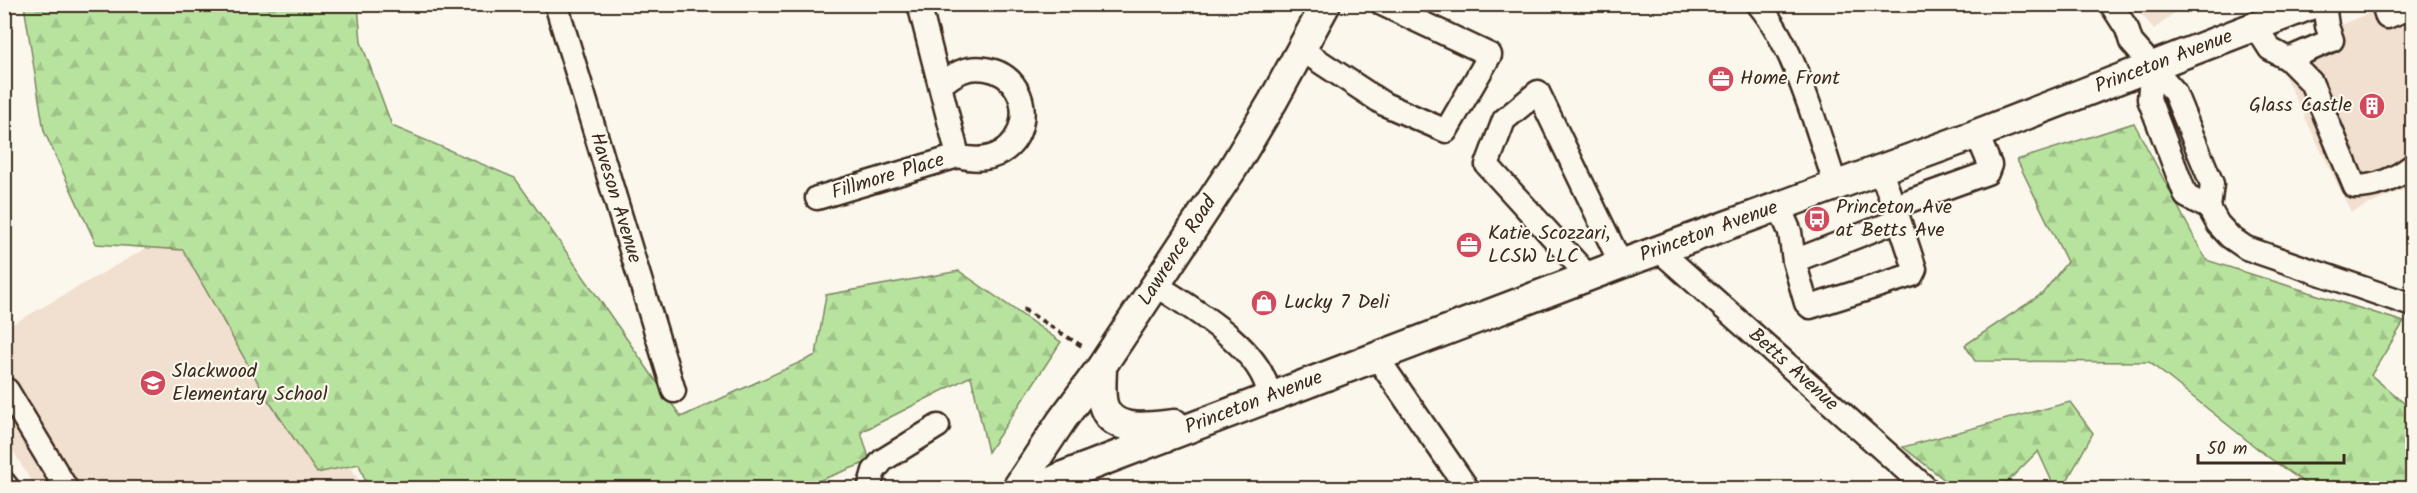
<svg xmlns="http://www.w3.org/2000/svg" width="2417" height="493" font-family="Kalam,sans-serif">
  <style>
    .built { fill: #f1dfd0 }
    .forest { fill: url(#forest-firs); stroke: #7a865e; stroke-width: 1.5 }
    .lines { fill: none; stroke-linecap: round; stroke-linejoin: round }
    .minor-casing { stroke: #3b2a1e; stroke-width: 27 }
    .major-casing { stroke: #3b2a1e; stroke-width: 33 }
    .path { stroke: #3b2a1e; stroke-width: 4; stroke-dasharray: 6 4.5; stroke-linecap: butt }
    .minor { stroke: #fbf7ec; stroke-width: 22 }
    .major { stroke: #fbf7ec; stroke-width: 28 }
    .labels { text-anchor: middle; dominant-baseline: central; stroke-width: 4.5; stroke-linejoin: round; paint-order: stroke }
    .street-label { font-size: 20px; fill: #3b2a1e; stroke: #fbf7ec }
    .poi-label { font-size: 20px; fill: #3b2a1e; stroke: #fbf7ec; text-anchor: start }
  </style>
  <defs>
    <pattern id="forest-firs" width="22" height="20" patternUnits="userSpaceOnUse" patternTransform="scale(1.5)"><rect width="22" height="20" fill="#b8e39f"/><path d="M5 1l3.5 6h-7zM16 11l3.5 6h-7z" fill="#9fc388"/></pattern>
  </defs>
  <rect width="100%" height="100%" fill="#fbf7ec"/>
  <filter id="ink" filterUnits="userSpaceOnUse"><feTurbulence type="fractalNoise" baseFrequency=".0167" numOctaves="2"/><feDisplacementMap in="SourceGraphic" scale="12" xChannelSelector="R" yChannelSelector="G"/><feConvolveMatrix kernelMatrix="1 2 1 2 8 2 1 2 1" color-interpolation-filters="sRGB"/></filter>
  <g filter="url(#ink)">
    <!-- built -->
    <path class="built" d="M 2134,5 L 2185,5 L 2154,29 Z
      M 2390,5 L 2412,5 L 2412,186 L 2351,212 L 2273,52 Z
      M 203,216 L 363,488 L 35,488 L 5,437 L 4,329 Z"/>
    <!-- forest -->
    <path class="forest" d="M 24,5 L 358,5 L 361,42 L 392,126 L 515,178 L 681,417 L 816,355 L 826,295 L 959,271 L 1061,342 L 988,452 L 971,376 L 861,432 L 870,461 L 800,488 L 368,488 L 359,464 L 317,473 L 268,400 L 183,250 L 96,244 L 44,131 Z
      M 2134,123 L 2206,260 L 2404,322 L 2371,375 L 2412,410 L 2412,488 L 2312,488 L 2268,457 L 2149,362 L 1975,361 L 1965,345 L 2042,294 L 2067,262 L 2017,160 Z
      M 2070,402 L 2093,433 L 2063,488 L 2055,488 L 2038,451 L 2001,488 L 1955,488 L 1903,447 Z"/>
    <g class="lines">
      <defs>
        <path id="minor" d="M 556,4 L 674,391
          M 919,4 L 958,156
          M 1758,4 C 1796,48 1817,131 1836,186
          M 2111,4 L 2127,29 L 2131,42 L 2174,91 L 2212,184 L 2209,208
          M 2383,4 L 2387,17 L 2412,7
          M 2256,27 L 2270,49 L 2288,59 L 2332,40 L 2327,26 L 2324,4
          M 1302,50 L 1384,104 L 1446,131 L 1490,55 L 1382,4
          M 2288,59 L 2311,82 L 2355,187 C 2377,187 2395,179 2412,166
          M 2152,67 L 2149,99 L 2186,196 L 2209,208 L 2218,224 L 2230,237 L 2246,248 L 2412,305
          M 940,86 C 954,73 967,66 986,69 C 1044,78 1032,176 958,156
          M 817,198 L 958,156
          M 1895,206 L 1987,173 L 1990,165 L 1977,134
          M 1779,207 L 1790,232 L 1794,261 L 1899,220 L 1880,169
          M 1660,251 L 1926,488
          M 1794,261 L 1806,303 L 1810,307 L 1912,275 L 1915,269 L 1899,220
          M 1589,277 L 1487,165 L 1504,120 L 1538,92 L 1621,264
          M 1156,285 C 1193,309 1265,350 1269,397
          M 1376,356 L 1467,488
          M 4,389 L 7,390 L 66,488
          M 4,483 L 8,488
          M 869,488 L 874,471 L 883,460 L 938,426"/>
        <path id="major" d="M 1102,366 C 1102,378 1100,392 1103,404 C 1111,435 1152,426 1175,424
          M 1017,488 L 1062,420 L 1102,366 L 1233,168 L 1273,101 L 1326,4
          M 1038,488 L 1063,476 L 1621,264 L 1969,137 L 2313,4"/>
      </defs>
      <!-- minor casing -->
      <use href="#minor" class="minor-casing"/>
      <!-- major casing -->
      <use href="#major" class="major-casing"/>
      <!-- path -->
      <path class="path" d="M 1023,309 L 1085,348"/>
      <!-- minor -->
      <use href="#minor" class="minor"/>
      <!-- major -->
      <use href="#major" class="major"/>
    </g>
  </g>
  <!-- icons -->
  <defs>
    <symbol id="office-disc" viewBox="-11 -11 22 22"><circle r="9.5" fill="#d1495b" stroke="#fbf7ec"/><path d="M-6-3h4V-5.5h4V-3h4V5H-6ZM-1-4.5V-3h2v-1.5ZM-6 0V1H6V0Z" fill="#fff"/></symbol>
    <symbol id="building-disc" viewBox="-11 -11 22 22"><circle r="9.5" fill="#d1495b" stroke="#fbf7ec"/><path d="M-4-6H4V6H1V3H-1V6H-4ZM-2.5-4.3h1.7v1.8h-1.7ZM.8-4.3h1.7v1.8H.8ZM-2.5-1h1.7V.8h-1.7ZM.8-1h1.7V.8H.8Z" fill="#fff"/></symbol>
    <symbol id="bus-disc" viewBox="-11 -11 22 22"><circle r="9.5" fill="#d1495b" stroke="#fbf7ec"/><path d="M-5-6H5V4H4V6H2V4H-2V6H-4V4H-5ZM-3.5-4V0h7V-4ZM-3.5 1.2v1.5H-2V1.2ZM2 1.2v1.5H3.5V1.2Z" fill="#fff"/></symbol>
    <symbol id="shop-disc" viewBox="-11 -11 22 22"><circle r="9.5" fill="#d1495b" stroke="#fbf7ec"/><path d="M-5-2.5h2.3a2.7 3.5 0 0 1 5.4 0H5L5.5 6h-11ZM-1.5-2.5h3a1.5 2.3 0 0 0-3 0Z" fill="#fff"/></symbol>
    <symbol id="school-disc" viewBox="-11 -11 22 22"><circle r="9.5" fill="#d1495b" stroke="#fbf7ec"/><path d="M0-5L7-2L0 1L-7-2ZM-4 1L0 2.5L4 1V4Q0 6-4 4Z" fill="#fff"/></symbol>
  </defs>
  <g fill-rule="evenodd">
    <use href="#office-disc" x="1706" y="64" width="30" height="30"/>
    <use href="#building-disc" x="2357" y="91" width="30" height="30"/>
    <use href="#bus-disc" x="1802" y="204" width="30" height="30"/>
    <use href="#office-disc" x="1454" y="230" width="30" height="30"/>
    <use href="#shop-disc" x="1249" y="288" width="30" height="30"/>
    <use href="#school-disc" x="138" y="368" width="30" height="30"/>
  </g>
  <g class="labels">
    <!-- street labels -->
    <g class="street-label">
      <text transform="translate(2164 62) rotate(-21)">Princeton Avenue</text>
      <text transform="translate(888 177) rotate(-17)">Fillmore Place</text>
      <text transform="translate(615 198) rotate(73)">Haveson Avenue</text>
      <text transform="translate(1709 232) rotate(-20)">Princeton Avenue</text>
      <text transform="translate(1178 251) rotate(-57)">Lawrence Road</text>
      <text transform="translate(1793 370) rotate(42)">Betts Avenue</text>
      <text transform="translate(1254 403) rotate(-21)">Princeton Avenue</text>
    </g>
    <!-- poi labels -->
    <g class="poi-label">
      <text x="1740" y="79">Home Front</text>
      <text x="2352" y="106" text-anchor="end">Glass Castle</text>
      <text x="1836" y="208">Princeton Ave<tspan x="1836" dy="23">at Betts Ave</tspan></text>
      <text x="1488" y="234">Katie Scozzari,<tspan x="1488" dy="23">LCSW LLC</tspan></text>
      <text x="1284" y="303">Lucky 7 Deli</text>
      <text x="172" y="372">Slackwood<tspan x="172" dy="23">Elementary School</tspan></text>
    </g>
  </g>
  <!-- margin -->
  <rect width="2417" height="493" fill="none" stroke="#fbf7ec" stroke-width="24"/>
  <rect x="12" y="12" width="2393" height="469" fill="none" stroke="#3b2a1e" stroke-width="2" filter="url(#ink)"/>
  <!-- scale -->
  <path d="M2198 454v9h146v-9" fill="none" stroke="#3b2a1e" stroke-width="3"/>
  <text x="2207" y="454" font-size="18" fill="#3b2a1e" stroke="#fbf7ec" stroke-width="4.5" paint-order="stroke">50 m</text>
</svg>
